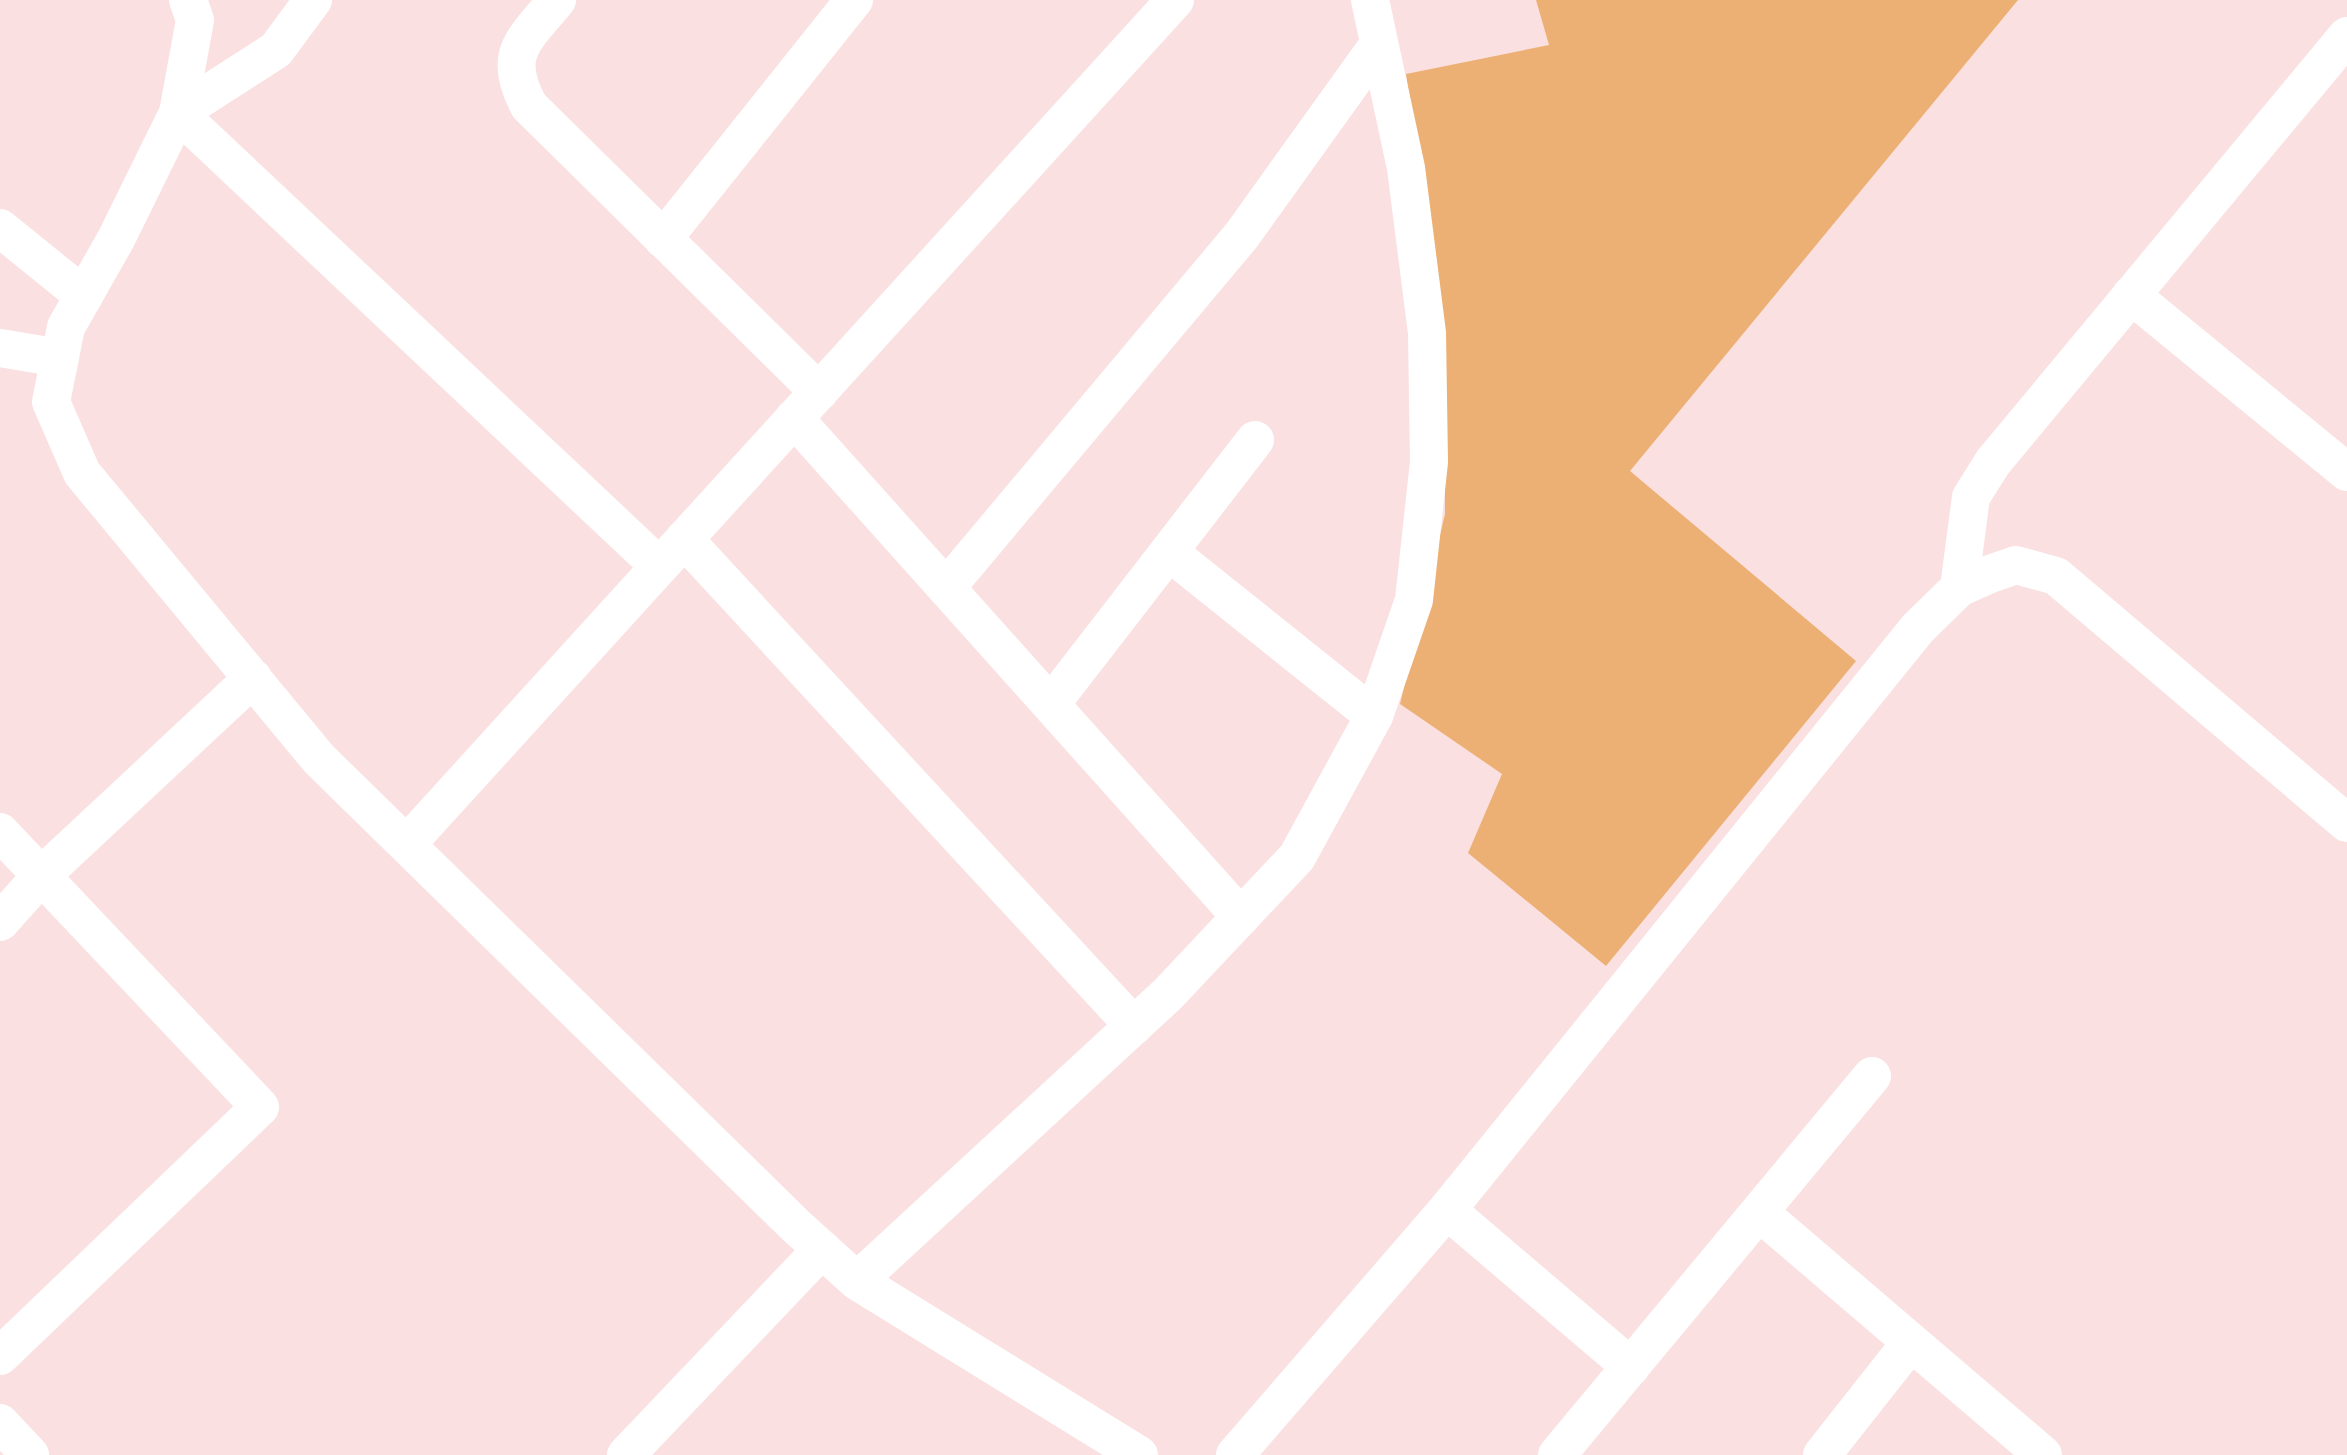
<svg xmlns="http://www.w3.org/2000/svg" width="2347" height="1455" font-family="'Alegreya Sans',sans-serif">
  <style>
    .green { fill: #edb074 }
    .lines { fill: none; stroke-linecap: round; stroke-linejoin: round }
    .minor { stroke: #fff; stroke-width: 38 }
  </style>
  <rect width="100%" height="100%" fill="#fbe0e1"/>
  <!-- green -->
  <path class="green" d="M 1536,0 L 2018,0 L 1630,471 L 1856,661 L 1606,966 L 1468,853 L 1502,774 L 1400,704 L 1445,514 L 1444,331 L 1406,74 L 1549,45 Z"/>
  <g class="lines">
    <!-- minor -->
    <path class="minor" d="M 188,0 L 195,20 L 178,113 L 116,239 L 66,327 L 51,402 L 82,473 L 319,759 L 796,1226 L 857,1281 L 1139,1455
      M 313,0 L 276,50 L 178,113 L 659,566
      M 557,0 C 524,40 501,54 529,106 L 819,392
      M 0,228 L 84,296
      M 663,239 L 854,0
      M 2131,295 L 2347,472
      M 0,348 L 60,358
      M 794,418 L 1241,917
      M 684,539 L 1134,1026
      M 1169,552 L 1374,716
      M 946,588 L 1242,235 L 1379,44
      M 1959,588 L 1971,497 L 1993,462 L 2347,36
      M 1051,704 L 1255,440
      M 0,832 L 260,1107 L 0,1356
      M 407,844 L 1175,0
      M 0,922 L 41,876 L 253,678
      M 1447,1210 L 1631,1367
      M 1759,1212 L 2043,1455
      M 857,1281 L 1168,994 L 1297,857 L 1374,716 L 1414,600 L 1429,462 L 1427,333 L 1406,168 L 1370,0
      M 0,1423 L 30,1455
      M 626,1455 L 822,1249
      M 1235,1455 L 1447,1210 L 1918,628 L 1959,588 L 1990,574 L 2016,565 L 2056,576 L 2347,823
      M 1557,1455 L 1872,1076
      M 1822,1455 L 1911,1342"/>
  </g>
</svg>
